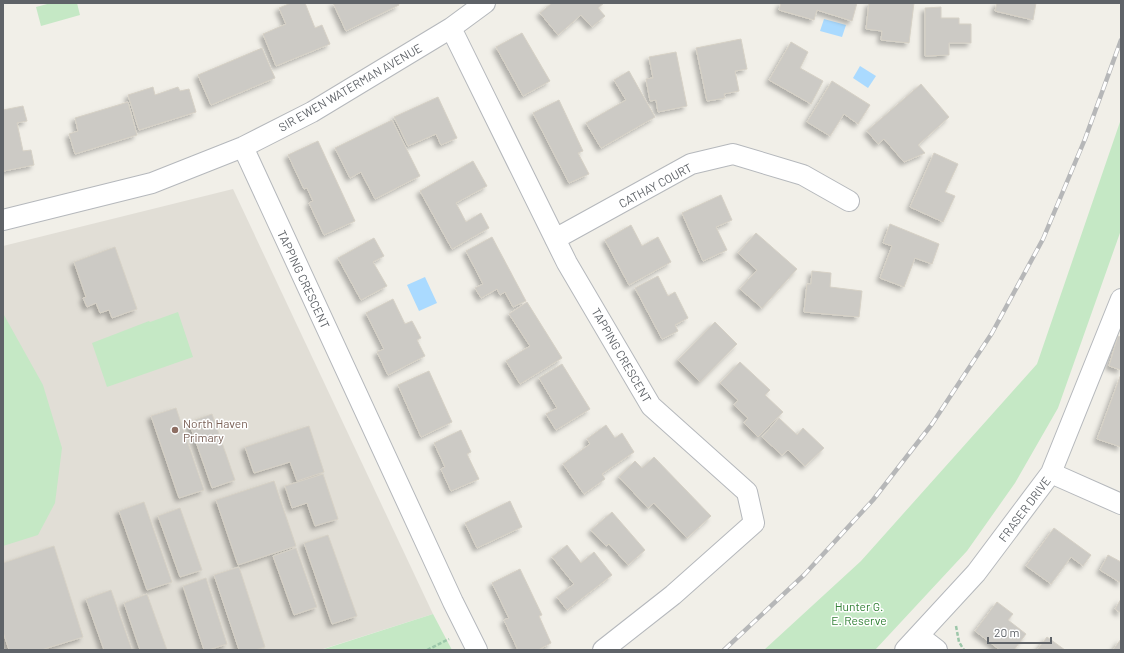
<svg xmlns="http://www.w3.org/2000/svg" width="1124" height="653" font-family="Barlow,sans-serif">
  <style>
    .education { fill: #e1ded6 }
    .green { fill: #c5e8c5 }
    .water { fill: #aadaff }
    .building { fill: #cccac5; stroke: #d6d1c6; filter: url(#shadow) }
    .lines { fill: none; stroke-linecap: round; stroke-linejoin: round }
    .street-casing { stroke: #b5b8bc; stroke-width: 22 }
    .path { stroke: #9cc7a9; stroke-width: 2.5; stroke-dasharray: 4 2; stroke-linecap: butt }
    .street { stroke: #fff; stroke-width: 20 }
    .rail-casing { stroke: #b6b7b8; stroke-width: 4.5 }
    .rail { stroke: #fff; stroke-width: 3; stroke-dasharray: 9; stroke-linecap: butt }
    .education-dot { fill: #8d6e63; stroke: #fff; stroke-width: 1.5 }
    .labels { text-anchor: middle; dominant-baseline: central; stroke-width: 3; stroke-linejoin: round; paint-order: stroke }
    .street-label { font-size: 12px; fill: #5f6368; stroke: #fff }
    .education-label { font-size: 12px; fill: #785e54; stroke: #fff; text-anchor: start }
    .park-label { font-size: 12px; fill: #348238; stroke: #fff }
  </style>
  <defs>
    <filter id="shadow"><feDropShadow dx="-3.5" dy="3.5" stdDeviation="2" flood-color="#0004"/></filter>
  </defs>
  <rect width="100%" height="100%" fill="#f1efe8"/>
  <!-- education -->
  <path class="education" d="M 233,189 L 433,614 L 320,650 L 3,650 L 3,246 Z"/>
  <!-- green -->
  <path class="green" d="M 51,3 L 77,3 L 80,15 L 41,26 L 36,7 Z
    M 1121,119 L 1121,230 L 1058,408 L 1015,483 L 967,551 L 875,650 L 764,650 L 861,561 L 1037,364 Z
    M 178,312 L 193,357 L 107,387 L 92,343 L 149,321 L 150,322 Z
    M 3,314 L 4,315 L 43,385 L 62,448 L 55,503 L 38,535 L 3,546 Z
    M 433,614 L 452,650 L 321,650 Z"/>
  <!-- water -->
  <path class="water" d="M 824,19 L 846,25 L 842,37 L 820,31 Z
    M 860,66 L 876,76 L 868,88 L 853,78 Z
    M 425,277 L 437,303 L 419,311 L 407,285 Z"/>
  <!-- building -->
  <path class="building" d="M 291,3 L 305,3 L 315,28 L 322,25 L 330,44 L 276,66 L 263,34 L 286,24 L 279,8 Z
    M 333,3 L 398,3 L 399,5 L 346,31 Z
    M 552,3 L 604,3 L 598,8 L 605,16 L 592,27 L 581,15 L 558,35 L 540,13 Z
    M 781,3 L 857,3 L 852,21 L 817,10 L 814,20 L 779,10 Z
    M 869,3 L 914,3 L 909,43 L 881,40 L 882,31 L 866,29 Z
    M 997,3 L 1036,3 L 1033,20 L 995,11 Z
    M 941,7 L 941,18 L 959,18 L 959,24 L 971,24 L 971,43 L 949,43 L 949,55 L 925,56 L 925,8 Z
    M 522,33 L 550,81 L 523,96 L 496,47 Z
    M 741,39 L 747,69 L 735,71 L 739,91 L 724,94 L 725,98 L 707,101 L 696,48 Z
    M 791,42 L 808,52 L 800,68 L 823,81 L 811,104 L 769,80 Z
    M 262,48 L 275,78 L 211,105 L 198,75 Z
    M 676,52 L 687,106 L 658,112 L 656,100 L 650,101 L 646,79 L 653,78 L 649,57 Z
    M 629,71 L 655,117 L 601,148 L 586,123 L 626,100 L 614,80 Z
    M 832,81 L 870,105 L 858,124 L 844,114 L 830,136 L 807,122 Z
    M 921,84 L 949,117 L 918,145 L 925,153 L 904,162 L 884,139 L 878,144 L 867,131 Z
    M 153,87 L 155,95 L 178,87 L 180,91 L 189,89 L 196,112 L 139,130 L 128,95 Z
    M 438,97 L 457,138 L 441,145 L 436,134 L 408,146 L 394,117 Z
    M 559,100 L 583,151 L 578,153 L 589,174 L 569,183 L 533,113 Z
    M 128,102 L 137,135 L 75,154 L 69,134 L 78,131 L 75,118 Z
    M 23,106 L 27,121 L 17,123 L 23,151 L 31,150 L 34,165 L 4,171 L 3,166 L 3,110 Z
    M 392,120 L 420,176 L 375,199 L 361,172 L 350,178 L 335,148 Z
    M 318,141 L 355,221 L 324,235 L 309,203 L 313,201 L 307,188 L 304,189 L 288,155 Z
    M 934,153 L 958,164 L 945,192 L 955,196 L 943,222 L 910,207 Z
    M 473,161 L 487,186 L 456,203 L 466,222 L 481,213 L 489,228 L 452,249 L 420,191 Z
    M 721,195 L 732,220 L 716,227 L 727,250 L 703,261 L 682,213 Z
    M 890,224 L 939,244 L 932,264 L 915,258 L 904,287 L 880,278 L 892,246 L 883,243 Z
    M 631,225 L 642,246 L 658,237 L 671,262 L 629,285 L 605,240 Z
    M 756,233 L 797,269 L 762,308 L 740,289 L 757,270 L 738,253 Z
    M 492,237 L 526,301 L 513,307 L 505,292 L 500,295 L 497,289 L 481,298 L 475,288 L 483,284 L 466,251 Z
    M 374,238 L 384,256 L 373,262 L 387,286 L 361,300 L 338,258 Z
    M 115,247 L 137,309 L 112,318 L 109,310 L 100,313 L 96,303 L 87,307 L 83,298 L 86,297 L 74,262 Z
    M 812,271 L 831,273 L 830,287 L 862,291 L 859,317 L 804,312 L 807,284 L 811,284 Z
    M 658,276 L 668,296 L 675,292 L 688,318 L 675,325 L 678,331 L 662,339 L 635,288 Z
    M 393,299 L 405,324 L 412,321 L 421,338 L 417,340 L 425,356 L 388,375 L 377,352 L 384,349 L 366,313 Z
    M 527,302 L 562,358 L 520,384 L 506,361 L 530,346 L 509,314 Z
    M 715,322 L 737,344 L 700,382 L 678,360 Z
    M 1118,336 L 1121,337 L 1121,370 L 1109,366 Z
    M 740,362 L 770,390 L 765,395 L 783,412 L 758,437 L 744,423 L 748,418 L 734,405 L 738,400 L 720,383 Z
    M 562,364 L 590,409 L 556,430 L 546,414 L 557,408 L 539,378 Z
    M 429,371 L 452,422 L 421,437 L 398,385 Z
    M 1121,374 L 1121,447 L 1097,439 Z
    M 176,408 L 204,490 L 179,498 L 151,416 Z
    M 212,414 L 235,480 L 212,488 L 189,422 Z
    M 779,418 L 797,435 L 803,428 L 824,448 L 805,466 L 788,450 L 782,455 L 762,437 Z
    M 606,425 L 615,438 L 622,433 L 634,452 L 602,474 L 605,479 L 584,494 L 563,464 L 590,444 L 587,439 Z
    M 309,426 L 324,472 L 297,481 L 290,462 L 254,473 L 245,447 Z
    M 461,430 L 471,452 L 467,454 L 479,479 L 451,491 L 441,469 L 445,467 L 434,443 Z
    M 654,457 L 711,516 L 687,538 L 654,503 L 648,508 L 619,477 L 635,461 L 642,468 Z
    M 323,474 L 338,519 L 315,526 L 307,503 L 292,508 L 285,486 Z
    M 274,481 L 296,546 L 238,565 L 216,500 Z
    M 510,501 L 522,527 L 477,548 L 465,523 Z
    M 144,502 L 172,582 L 147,590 L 119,511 Z
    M 180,508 L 202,570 L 180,577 L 158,516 Z
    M 612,512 L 645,550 L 628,565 L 609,544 L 606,546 L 591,530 Z
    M 1054,528 L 1091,555 L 1083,566 L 1071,557 L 1051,584 L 1026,566 Z
    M 328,535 L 357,616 L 332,624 L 304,543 Z
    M 567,545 L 581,563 L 594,552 L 612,575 L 567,610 L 557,597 L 574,584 L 552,557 Z
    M 54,546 L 83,637 L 41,650 L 9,650 L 3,632 L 3,563 Z
    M 296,548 L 317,607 L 294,615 L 273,556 Z
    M 1108,555 L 1121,562 L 1121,583 L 1100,570 Z
    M 239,567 L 265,647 L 255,650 L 239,650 L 214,575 Z
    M 520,569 L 542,615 L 539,616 L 551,643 L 538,650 L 518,650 L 504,620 L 509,618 L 492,583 Z
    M 206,578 L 227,644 L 208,650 L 204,650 L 183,586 Z
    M 111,590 L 132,650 L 104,650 L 86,599 Z
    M 147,594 L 167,650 L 140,650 L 124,603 Z
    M 1121,599 L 1121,613 L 1115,609 Z
    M 997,602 L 1013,614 L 1008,620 L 1026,634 L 1014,650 L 1000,650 L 975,631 Z
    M 1047,637 L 1065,650 L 1037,650 Z
    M 1121,639 L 1121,650 L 1113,650 Z"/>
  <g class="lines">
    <defs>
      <path id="street" d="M 451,28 L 567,263 L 651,406 L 747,492 L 754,523 L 673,595 L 603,650
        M 243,147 L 453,602 L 477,650
        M 3,220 L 152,183 L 243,147 L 312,112 L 451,28 L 485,3
        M 555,239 L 691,164 L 733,154 L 803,175 L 849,201
        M 1051,473 L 1121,504
        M 919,636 L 937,650
        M 905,650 L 976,573 L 1051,473 L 1121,299"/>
    </defs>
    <!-- street casing -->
    <use href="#street" class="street-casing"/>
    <!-- path -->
    <path class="path" d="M 956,626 L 959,642 L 964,650
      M 427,650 L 449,639"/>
    <!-- street -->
    <use href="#street" class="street"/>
    <defs>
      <path id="rail" d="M 724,650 L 804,575 L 873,500 L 932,424 L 992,333 L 1043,239 L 1085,139 L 1121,40"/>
    </defs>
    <!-- rail casing -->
    <use href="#rail" class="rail-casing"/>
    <!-- rail -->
    <use href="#rail" class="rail"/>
  </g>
  <!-- markers -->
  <circle class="education-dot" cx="175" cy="430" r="4"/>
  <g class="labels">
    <!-- street labels -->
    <g class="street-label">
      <text transform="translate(350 87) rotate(-30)">SIR EWEN WATERMAN AVENUE</text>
      <text transform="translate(655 185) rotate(-28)">CATHAY COURT</text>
      <text transform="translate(304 279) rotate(65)">TAPPING CRESCENT</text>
      <text transform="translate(622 355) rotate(60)">TAPPING CRESCENT</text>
      <text transform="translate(1024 509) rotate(-53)">FRASER DRIVE</text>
    </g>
    <!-- education labels -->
    <g class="education-label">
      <text x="183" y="423">North Haven<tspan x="183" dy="14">Primary</tspan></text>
    </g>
    <!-- park labels -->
    <g class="park-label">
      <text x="859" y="606">Hunter G.<tspan x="859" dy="14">E. Reserve</tspan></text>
    </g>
  </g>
  <!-- border -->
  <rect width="1124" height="653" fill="none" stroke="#5f6368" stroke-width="8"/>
  <!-- scale -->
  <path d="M988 637v6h63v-6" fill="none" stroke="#5f6368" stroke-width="2"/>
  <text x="994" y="637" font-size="12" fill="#5f6368" stroke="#ffffff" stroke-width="3" paint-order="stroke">20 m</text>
</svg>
